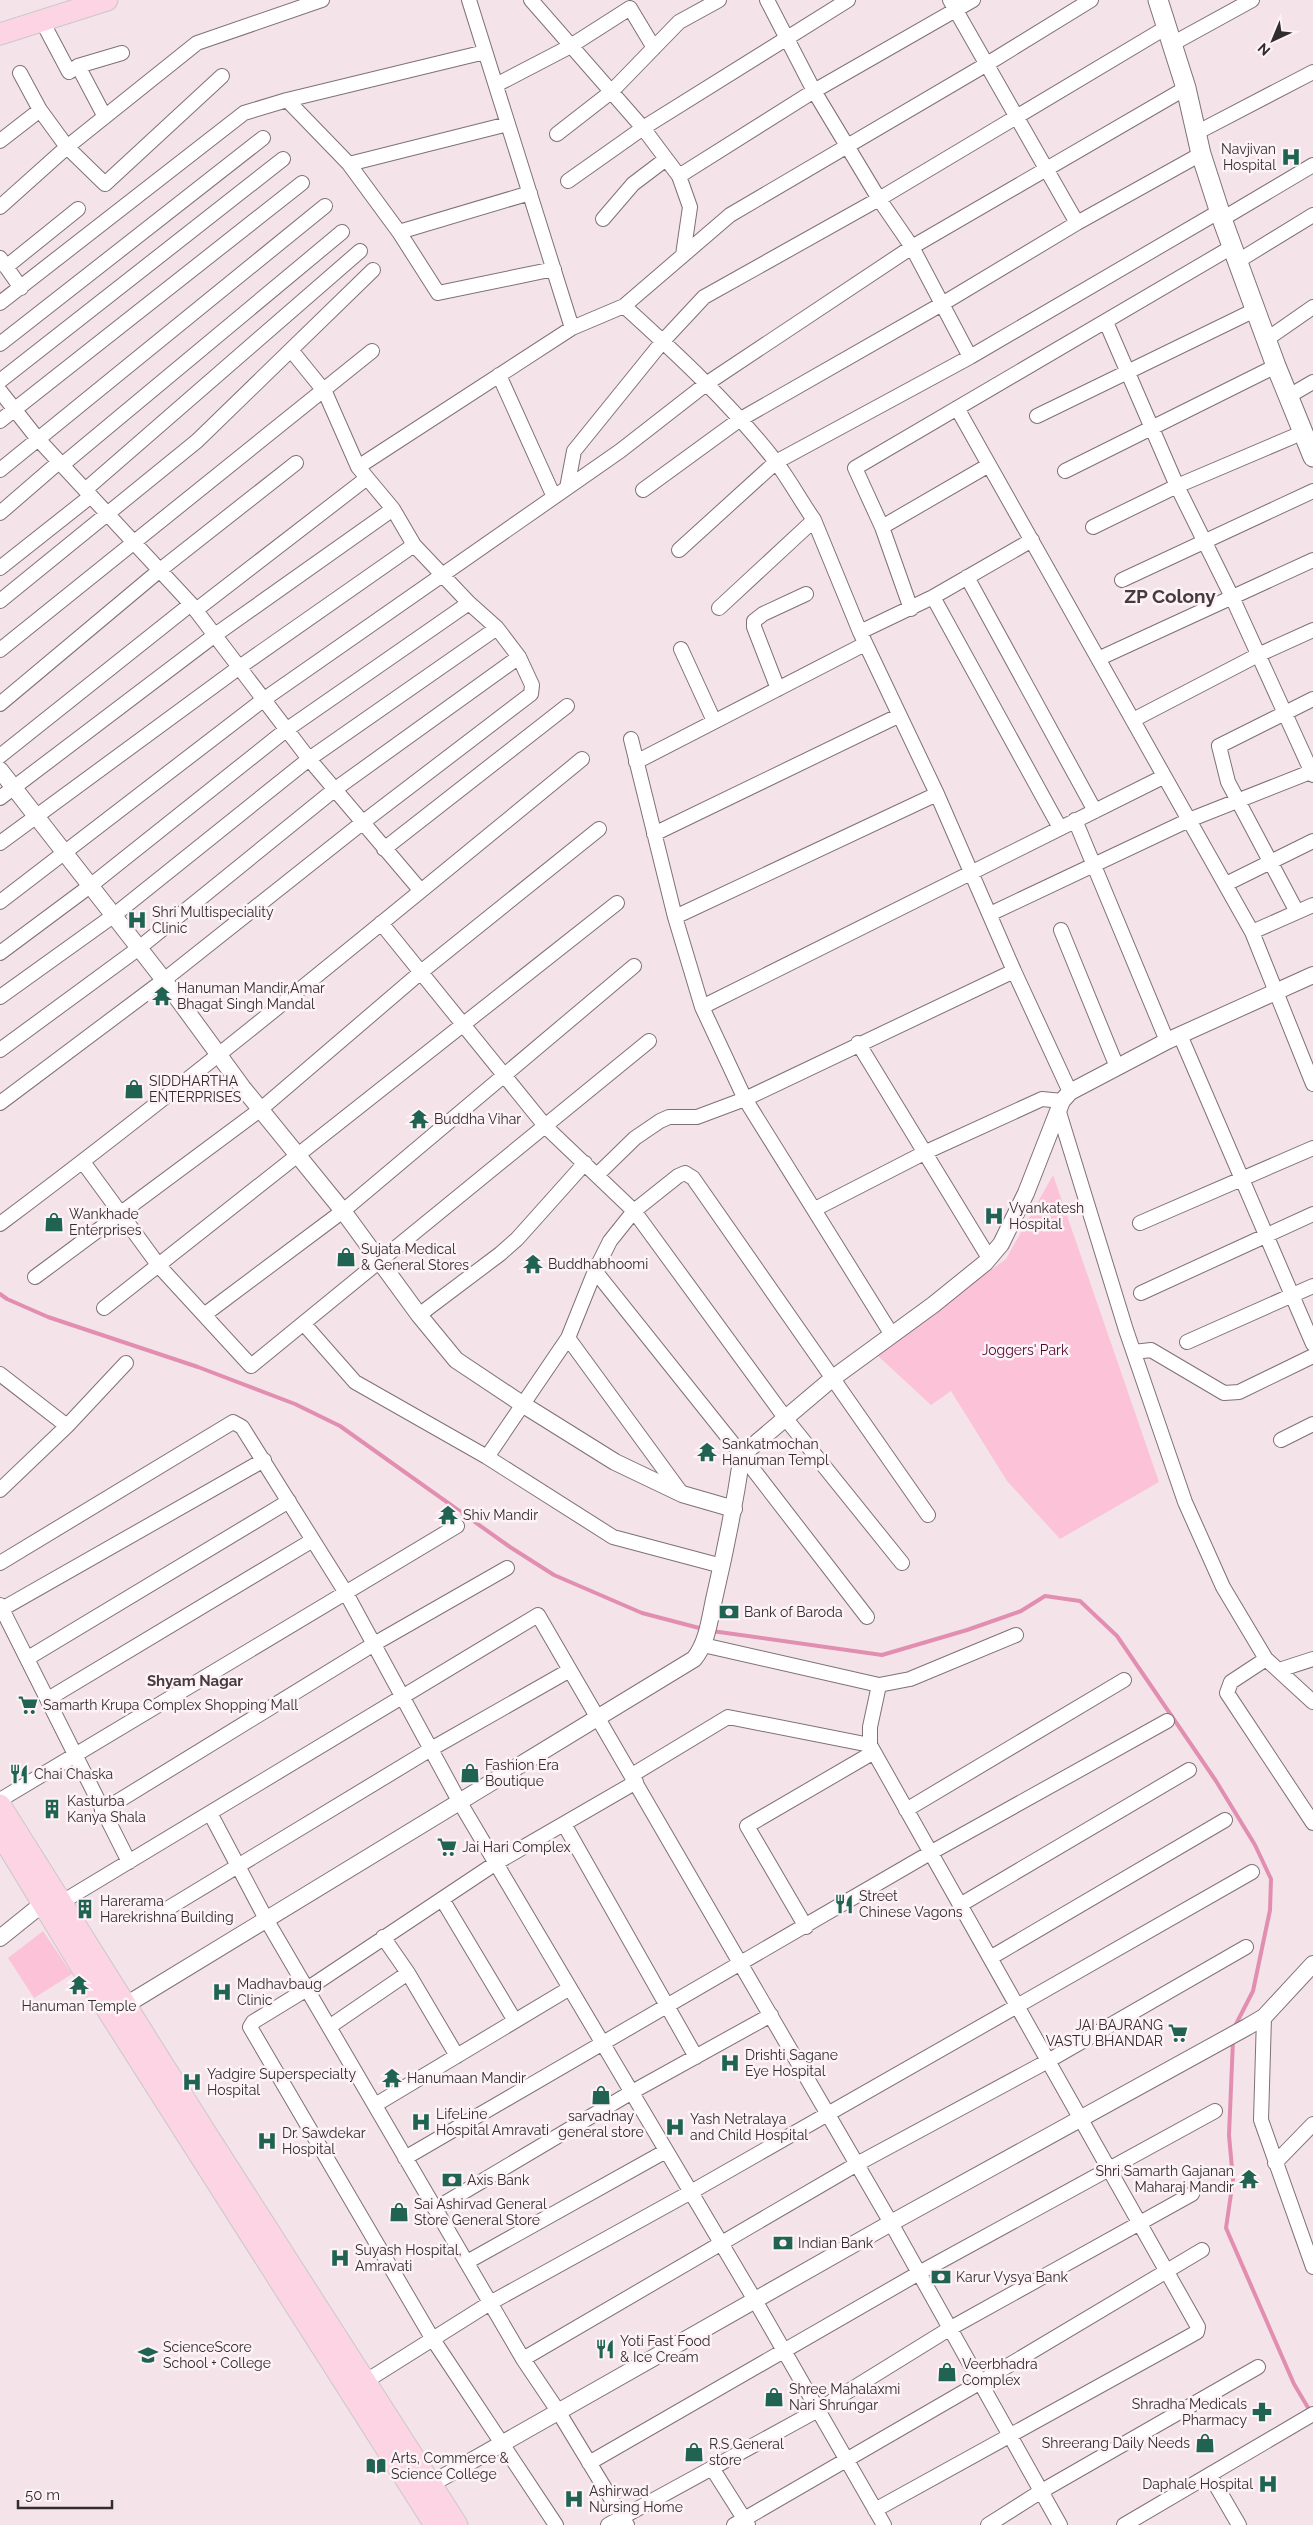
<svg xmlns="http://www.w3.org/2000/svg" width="1313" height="2525" font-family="Raleway,sans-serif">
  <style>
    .green { fill: #fbc2d8 }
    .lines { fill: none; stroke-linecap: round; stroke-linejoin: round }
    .stream { stroke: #e28eb1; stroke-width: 4 }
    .minor-casing { stroke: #7f7176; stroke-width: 16 }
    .tertiary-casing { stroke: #7f7176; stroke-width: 18 }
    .secondary-casing { stroke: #7f7176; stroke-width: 21 }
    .primary-casing { stroke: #cac8c9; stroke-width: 23 }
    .minor { stroke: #fff; stroke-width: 14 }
    .tertiary { stroke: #fff; stroke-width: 16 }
    .secondary { stroke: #fff; stroke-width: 19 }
    .primary { stroke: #fdd4e4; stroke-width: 21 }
    .labels { text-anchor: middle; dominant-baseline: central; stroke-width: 5; stroke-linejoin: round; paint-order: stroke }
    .poi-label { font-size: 14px; fill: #322c2e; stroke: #fdf3f7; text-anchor: start }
    .park-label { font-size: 14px; fill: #540831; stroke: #fdf3f7 }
    .neighbourhood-label { font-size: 15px; font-weight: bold; fill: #473b3f; stroke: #fdf3f7 }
    .district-label { font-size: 19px; font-weight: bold; fill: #473b3f; stroke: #fdf3f7 }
  </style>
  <rect width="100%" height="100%" fill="#f4e4ea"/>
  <!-- green -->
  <path class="green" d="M 1053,1175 L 1159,1482 L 1060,1539 L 1007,1481 L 951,1391 L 931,1405 L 876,1354 L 1006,1259 Z
    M 43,1931 L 72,1974 L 34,1998 L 8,1958 Z"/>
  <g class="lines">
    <!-- stream -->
    <path class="stream" d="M 0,1294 L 7,1299 L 48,1317 L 198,1367 L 295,1404 L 340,1426 L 510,1547 L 554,1575 L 642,1613 L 703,1629
      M 712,1631 L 882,1655 L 967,1630 L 1021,1611 L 1045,1596 L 1080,1601 L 1117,1636 L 1216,1781 L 1255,1845 L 1271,1879 L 1270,1910 L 1253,1991 L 1234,2028
      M 1233,2040 L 1229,2135 L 1233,2180 L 1226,2228 L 1294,2384 L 1310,2411"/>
    <defs>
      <path id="minor" d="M 469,0 L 572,328
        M 531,0 L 643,128 L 679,176 L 690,207 L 683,255
        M 767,0 L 814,91 L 879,199 L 912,247 L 970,357
        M 950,0 L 1077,223
        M 42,21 L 69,72 L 78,66 L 122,53
        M 1172,44 L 1252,0
        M 78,66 L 105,117
        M 20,73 L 40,110 L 67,147 L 105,184 L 222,76
        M 496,85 L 569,47 L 630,8 L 654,48
        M 287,100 L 349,164 L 399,232 L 438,293 L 554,269
        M 1196,133 L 1313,72
        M 557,134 L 611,92 L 679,22 L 719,0
        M 0,141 L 40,110
        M 349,164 L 508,124
        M 679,176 L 814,91 L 973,0
        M 568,181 L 643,128 L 848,0
        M 0,207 L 67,147 L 197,43 L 322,0
        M 603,219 L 633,184 L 666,159
        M 1222,219 L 1313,165
        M 399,232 L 530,193
        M 0,258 L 21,288
        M 1238,261 L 1313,215
        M 6,267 L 78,209
        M 0,303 L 244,113 L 287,100 L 485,52
        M 624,306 C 677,354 732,405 776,462 C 790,481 801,501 814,520
        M 1106,322 L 1177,486 L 1232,597 L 1313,775
        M 1267,339 L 1313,307
        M 0,344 L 263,138
        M 499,375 L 554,497
        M 0,381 L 283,159
        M 0,391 L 37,438 L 191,604 L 309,759 L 421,891
        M 1289,396 L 1313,382
        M 957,408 L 1252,932 L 1313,1084
        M 1037,416 L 1257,309
        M 0,421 L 302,183
        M 62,465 L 342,232
        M 358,467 L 572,328 L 624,306 L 730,215 L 987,64 L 1091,0
        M 0,470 L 325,206
        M 1065,471 L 1276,366
        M 567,488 L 574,451 L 663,341 L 704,297 L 879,199 L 1167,27
        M 85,490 L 360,251
        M 643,490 L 739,420 L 942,304 L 1077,223 L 1201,154
        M 0,513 L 59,462
        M 882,527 L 989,465
        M 1093,527 L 1177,486 L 1304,432
        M 679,550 L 776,462 L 970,357 L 1220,211
        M 0,568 L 91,496
        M 967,577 L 1095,811
        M 1122,580 L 1313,491
        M 933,597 L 1060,828
        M 0,601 L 197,441 L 373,270
        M 719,608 L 814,520 L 860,632 L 937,794 L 1014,971 L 1070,1092
        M 911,609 L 882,527 L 855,468 L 1232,247
        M 196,610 L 367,478
        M 860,632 L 933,597 L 1032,540
        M 681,649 L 714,721
        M 0,650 L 372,351
        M 1100,658 L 1313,560
        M 778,689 L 754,627 L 754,621 L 763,614 L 806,594
        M 0,704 L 160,570 L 296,463
        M 1133,720 L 1258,655 L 1313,630
        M 631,739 L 675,917 L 702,1007 L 745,1099 L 892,1335
        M 0,756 L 191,604
        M 636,762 L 865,644
        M 0,798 L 215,635 L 393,509
        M 1075,820 L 1167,1041
        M 654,834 L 898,716
        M 0,843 L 241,666 L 414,545
        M 384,849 L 567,706
        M 1226,884 L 1313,841
        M 0,902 L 263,700 L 620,451 L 706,384 L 912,247 L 1186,88
        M 1297,912 L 1228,782 L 1219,746 L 1313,699
        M 990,914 L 1189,820 L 1313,771
        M 675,917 L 937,794
        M 381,923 L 546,1127 L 634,1211 L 786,1419 L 902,1563
        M 1061,930 L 1117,1067
        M 1252,932 L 1313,905
        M 0,953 L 90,886 L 286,730 L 469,603
        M 0,997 L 113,916 L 309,759 L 497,628
        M 702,1007 L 1163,777
        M 1180,1035 L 1313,1344
        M 858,1043 L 989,1258
        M 0,1050 L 139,948 L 334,790 L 519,657
        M 0,1103 L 164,980 L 362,823 L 531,694 L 532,685 L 519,657 L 497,628 L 469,603 L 414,545 L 393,509 L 358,467 L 325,392 L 291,350
        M 1058,1109 L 1126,1330 L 1185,1502 L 1223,1587 L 1266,1659 L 1313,1702
        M 83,1162 L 159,1266 L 251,1366 L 649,1041
        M 597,1175 L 635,1138 L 660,1121 L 669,1117 L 697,1117 L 745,1099 L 1014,971
        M 815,1209 L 926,1152 L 1042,1099 L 1062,1101
        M 1140,1223 L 1313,1148
        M 0,1224 C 199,1075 390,916 582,759
        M 595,1271 L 742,1455 L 867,1617
        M 35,1277 L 261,1109 L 421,972 L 599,829
        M 1141,1293 L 1313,1214
        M 104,1308 L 617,903
        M 204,1315 L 343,1211 L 634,966
        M 419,1315 L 500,1254 L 517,1239 L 585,1163
        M 304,1324 L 355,1382 L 487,1457 L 613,1537 L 722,1566
        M 568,1338 L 682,1494
        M 1187,1342 L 1313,1286
        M 1134,1352 L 1151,1350 L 1224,1393 L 1239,1392 L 1313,1356
        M 0,1374 L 67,1426
        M 1281,1440 L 1313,1424
        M 487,1457 L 568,1338 L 595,1271 L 610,1241 L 634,1211 L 678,1176 L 685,1173 L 693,1178 L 928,1515
        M 0,1490 L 67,1426 L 126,1363
        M 0,1563 L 233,1422 L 242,1427 L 346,1593 L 459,1801 L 756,2302 L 884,2525
        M 0,1605 L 129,1862
        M 2,1609 L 264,1460
        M 703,1645 L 879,1685 L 870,1727 L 870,1745 L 1198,2327 L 1197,2332 L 1181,2341 L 875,2510
        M 28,1658 L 289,1501
        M 1266,1659 L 1231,1682 L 1227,1693 L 1313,1823
        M 1279,1670 L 1313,1659
        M 879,1685 L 910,1679 L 1016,1635
        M 48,1699 L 313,1540
        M 632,1775 L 728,1717 L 870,1745
        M 0,1800 L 457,1526
        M 906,1810 L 1124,1680
        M 102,1811 L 374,1644 L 507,1568
        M 210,1813 L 266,1919 L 523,2359 L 558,2411 L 627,2525
        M 564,1824 L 696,2057
        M 442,1899 L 515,2021
        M 62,1902 L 538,1615 L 891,2223 L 1060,2525
        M 960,1905 L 1189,1770
        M 162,1912 L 431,1749 L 570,1670
        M 806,1927 L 747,1826 L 874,1752
        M 383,1937 L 408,1973 L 457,2056
        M 990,1958 L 1225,1820
        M 1264,2017 L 1261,2120 L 1313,2267
        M 329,2027 L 408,1973
        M 375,2105 L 570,1988
        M 405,2158 L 930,1853 L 1167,1721
        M 1275,2163 L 1313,2124
        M 435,2209 L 632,2092 L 771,2015
        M 467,2262 L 666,2151
        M 523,2359 L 857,2164 L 1048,2061 L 1246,1947
        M 366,2381 L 490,2303 L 691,2192 L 1252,1872
        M 589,2463 L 919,2273 L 1215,2111
        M 712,2468 L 748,2525
        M 1210,2475 L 1239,2525
        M 556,2525 L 432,2338 L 250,2027 L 253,2022 L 307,1989 L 496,1863 L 636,1782
        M 608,2525 L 818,2410 L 949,2329 L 1192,2194
        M 734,2525 L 979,2383 L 1202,2250
        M 988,2525 L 1040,2492 L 1258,2367
        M 1124,2525 L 1313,2414"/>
      <path id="tertiary" d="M 0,770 L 164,980 L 243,1088 L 343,1211 L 419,1315 L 456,1360 L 522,1404 L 615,1462 L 682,1494 L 734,1509
        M 0,1938 L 51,1897
        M 116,2011 L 694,1659 C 708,1642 710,1616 715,1595 C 726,1548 735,1502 742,1455 L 833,1378 L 933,1305 L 985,1263 L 1001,1244 L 1026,1193 L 1062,1101 L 1070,1092 L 1167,1041 L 1313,975
        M 422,2489 L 891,2223 L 1247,2027 L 1264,2017 L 1313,1964"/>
      <path id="secondary" d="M 1158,0 L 1186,88 L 1201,154 L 1222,219 L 1276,366 L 1313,457"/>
      <path id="primary" d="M 0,34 L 107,0
        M 0,1805 L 204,2130 L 457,2525
        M 0,1833 L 110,2014 L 435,2525"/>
    </defs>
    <!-- minor casing -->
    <use href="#minor" class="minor-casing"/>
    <!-- tertiary casing -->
    <use href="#tertiary" class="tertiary-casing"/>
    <!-- secondary casing -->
    <use href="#secondary" class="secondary-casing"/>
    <!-- primary casing -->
    <use href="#primary" class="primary-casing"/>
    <!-- minor -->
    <use href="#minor" class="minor"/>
    <!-- tertiary -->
    <use href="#tertiary" class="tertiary"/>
    <!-- secondary -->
    <use href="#secondary" class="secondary"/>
    <!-- primary -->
    <use href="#primary" class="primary"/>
  </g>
  <!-- icons -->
  <defs>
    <symbol id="hospital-bare" viewBox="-9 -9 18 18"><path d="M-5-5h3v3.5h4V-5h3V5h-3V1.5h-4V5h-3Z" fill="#206353" stroke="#fdf3f7" stroke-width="2.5" paint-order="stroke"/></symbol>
    <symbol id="temple-bare" viewBox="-9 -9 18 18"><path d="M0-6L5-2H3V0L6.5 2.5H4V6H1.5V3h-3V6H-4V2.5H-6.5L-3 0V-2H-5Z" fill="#206353" stroke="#fdf3f7" stroke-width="2.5" paint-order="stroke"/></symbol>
    <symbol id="shop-bare" viewBox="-9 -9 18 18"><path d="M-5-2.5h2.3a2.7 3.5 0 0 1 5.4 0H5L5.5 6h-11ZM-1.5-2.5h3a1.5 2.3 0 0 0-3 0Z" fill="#206353" stroke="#fdf3f7" stroke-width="2.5" paint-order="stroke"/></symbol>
    <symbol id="bank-bare" viewBox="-9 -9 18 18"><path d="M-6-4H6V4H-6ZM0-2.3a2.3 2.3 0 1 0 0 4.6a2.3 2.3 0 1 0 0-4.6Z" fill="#206353" stroke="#fdf3f7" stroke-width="2.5" paint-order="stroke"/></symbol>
    <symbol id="supermarket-bare" viewBox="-9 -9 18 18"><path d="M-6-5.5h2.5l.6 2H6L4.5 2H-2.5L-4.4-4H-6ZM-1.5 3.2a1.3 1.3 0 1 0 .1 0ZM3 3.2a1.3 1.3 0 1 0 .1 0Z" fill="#206353" stroke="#fdf3f7" stroke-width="2.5" paint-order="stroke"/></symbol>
    <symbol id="restaurant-bare" viewBox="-9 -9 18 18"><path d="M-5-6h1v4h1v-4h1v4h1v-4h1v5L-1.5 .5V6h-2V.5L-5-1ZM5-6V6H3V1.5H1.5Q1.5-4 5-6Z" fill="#206353" stroke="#fdf3f7" stroke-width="2.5" paint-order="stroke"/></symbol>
    <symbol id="building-bare" viewBox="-9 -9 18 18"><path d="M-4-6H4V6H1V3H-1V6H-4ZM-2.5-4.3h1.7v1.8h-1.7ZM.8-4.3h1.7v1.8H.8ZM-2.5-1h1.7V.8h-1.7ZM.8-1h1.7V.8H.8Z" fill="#206353" stroke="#fdf3f7" stroke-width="2.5" paint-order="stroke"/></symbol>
    <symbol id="university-bare" viewBox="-9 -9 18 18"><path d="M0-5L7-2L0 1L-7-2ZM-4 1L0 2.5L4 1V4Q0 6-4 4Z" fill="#206353" stroke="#fdf3f7" stroke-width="2.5" paint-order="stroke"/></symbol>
    <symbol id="pharmacy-bare" viewBox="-9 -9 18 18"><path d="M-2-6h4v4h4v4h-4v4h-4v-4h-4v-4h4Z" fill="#206353" stroke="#fdf3f7" stroke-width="2.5" paint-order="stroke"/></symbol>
    <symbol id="library-bare" viewBox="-9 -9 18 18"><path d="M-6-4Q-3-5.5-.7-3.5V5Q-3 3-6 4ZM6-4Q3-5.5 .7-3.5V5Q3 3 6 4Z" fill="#206353" stroke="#fdf3f7" stroke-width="2.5" paint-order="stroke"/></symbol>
  </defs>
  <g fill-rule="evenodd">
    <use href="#hospital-bare" x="1277" y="143" width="28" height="28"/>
    <use href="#hospital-bare" x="123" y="906" width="28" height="28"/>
    <use href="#temple-bare" x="148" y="982" width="28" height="28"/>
    <use href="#shop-bare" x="120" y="1075" width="28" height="28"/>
    <use href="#temple-bare" x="405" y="1105" width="28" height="28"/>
    <use href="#hospital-bare" x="980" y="1202" width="28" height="28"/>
    <use href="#shop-bare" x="40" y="1208" width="28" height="28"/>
    <use href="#shop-bare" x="332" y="1243" width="28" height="28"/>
    <use href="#temple-bare" x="519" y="1250" width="28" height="28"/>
    <use href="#temple-bare" x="693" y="1438" width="28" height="28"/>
    <use href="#temple-bare" x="434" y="1501" width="28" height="28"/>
    <use href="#bank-bare" x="715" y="1598" width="28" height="28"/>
    <use href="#supermarket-bare" x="14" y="1691" width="28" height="28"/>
    <use href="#shop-bare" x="456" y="1759" width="28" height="28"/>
    <use href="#restaurant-bare" x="5" y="1760" width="28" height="28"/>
    <use href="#building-bare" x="38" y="1795" width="28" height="28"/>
    <use href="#supermarket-bare" x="433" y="1833" width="28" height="28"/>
    <use href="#restaurant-bare" x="830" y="1890" width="28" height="28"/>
    <use href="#building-bare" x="71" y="1895" width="28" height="28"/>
    <use href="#temple-bare" x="65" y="1971" width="28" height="28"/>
    <use href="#hospital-bare" x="208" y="1978" width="28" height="28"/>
    <use href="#supermarket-bare" x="1164" y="2019" width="28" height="28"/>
    <use href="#hospital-bare" x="716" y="2049" width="28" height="28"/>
    <use href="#temple-bare" x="378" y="2064" width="28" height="28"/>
    <use href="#hospital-bare" x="178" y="2068" width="28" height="28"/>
    <use href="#shop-bare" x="587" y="2081" width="28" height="28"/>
    <use href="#hospital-bare" x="407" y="2108" width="28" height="28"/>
    <use href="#hospital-bare" x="661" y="2113" width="28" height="28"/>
    <use href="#hospital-bare" x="253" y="2127" width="28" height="28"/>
    <use href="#temple-bare" x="1235" y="2165" width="28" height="28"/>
    <use href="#bank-bare" x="438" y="2166" width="28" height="28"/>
    <use href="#shop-bare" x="385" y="2198" width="28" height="28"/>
    <use href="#bank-bare" x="769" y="2229" width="28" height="28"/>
    <use href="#hospital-bare" x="326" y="2244" width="28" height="28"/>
    <use href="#bank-bare" x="927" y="2263" width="28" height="28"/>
    <use href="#restaurant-bare" x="591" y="2335" width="28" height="28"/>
    <use href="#university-bare" x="134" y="2341" width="28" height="28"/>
    <use href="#shop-bare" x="933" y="2358" width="28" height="28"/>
    <use href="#shop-bare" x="760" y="2383" width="28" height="28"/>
    <use href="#pharmacy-bare" x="1248" y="2398" width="28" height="28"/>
    <use href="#shop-bare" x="1191" y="2429" width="28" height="28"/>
    <use href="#shop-bare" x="680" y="2438" width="28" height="28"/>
    <use href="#library-bare" x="362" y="2452" width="28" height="28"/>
    <use href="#hospital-bare" x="1254" y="2470" width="28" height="28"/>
    <use href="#hospital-bare" x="560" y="2485" width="28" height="28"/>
  </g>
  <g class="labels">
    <!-- poi labels -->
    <g class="poi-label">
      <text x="1276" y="149" text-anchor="end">Navjivan<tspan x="1276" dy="16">Hospital</tspan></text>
      <text x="152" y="912">Shri Multispeciality<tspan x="152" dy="16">Clinic</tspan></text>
      <text x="177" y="988">Hanuman Mandir,Amar<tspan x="177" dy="16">Bhagat Singh Mandal</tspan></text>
      <text x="149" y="1081">SIDDHARTHA<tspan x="149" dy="16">ENTERPRISES</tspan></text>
      <text x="434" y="1119">Buddha Vihar</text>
      <text x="1009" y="1208">Vyankatesh<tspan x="1009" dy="16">Hospital</tspan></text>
      <text x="69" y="1214">Wankhade<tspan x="69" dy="16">Enterprises</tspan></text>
      <text x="361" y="1249">Sujata Medical<tspan x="361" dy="16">&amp; General Stores</tspan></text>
      <text x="548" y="1264">Buddhabhoomi</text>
      <text x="722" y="1444">Sankatmochan<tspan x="722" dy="16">Hanuman Templ</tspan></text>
      <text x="463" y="1515">Shiv Mandir</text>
      <text x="744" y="1612">Bank of Baroda</text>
      <text x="43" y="1705">Samarth Krupa Complex Shopping Mall</text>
      <text x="485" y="1765">Fashion Era<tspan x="485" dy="16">Boutique</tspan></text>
      <text x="34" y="1774">Chai Chaska</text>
      <text x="67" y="1801">Kasturba<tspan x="67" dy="16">Kanya Shala</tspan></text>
      <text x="462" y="1847">Jai Hari Complex</text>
      <text x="859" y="1896">Street<tspan x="859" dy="16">Chinese Vagons</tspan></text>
      <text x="100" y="1901">Harerama<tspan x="100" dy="16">Harekrishna Building</tspan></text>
      <text x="237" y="1984">Madhavbaug<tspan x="237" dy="16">Clinic</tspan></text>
      <text x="79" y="2006" text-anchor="middle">Hanuman Temple</text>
      <text x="1163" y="2025" text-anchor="end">JAI BAJRANG<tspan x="1163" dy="16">VASTU BHANDAR</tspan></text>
      <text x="745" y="2055">Drishti Sagane<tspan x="745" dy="16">Eye Hospital</tspan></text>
      <text x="207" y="2074">Yadgire Superspecialty<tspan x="207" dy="16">Hospital</tspan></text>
      <text x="407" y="2078">Hanumaan Mandir</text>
      <text x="436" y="2114">LifeLine<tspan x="436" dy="16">Hospital Amravati</tspan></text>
      <text x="601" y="2116" text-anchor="middle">sarvadnay<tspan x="601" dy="16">general store</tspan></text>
      <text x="690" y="2119">Yash Netralaya<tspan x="690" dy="16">and Child Hospital</tspan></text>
      <text x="282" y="2133">Dr. Sawdekar<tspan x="282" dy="16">Hospital</tspan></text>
      <text x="1234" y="2171" text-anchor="end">Shri Samarth Gajanan<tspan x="1234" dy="16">Maharaj Mandir</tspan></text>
      <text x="467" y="2180">Axis Bank</text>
      <text x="414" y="2204">Sai Ashirvad General<tspan x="414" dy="16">Store General Store</tspan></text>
      <text x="798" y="2243">Indian Bank</text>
      <text x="355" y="2250">Suyash Hospital,<tspan x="355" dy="16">Amravati</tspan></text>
      <text x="956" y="2277">Karur Vysya Bank</text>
      <text x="620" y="2341">Yoti Fast Food<tspan x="620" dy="16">&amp; Ice Cream</tspan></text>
      <text x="163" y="2347">ScienceScore<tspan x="163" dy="16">School + College</tspan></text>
      <text x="962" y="2364">Veerbhadra<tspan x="962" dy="16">Complex</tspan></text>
      <text x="789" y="2389">Shree Mahalaxmi<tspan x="789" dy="16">Nari Shrungar</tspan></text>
      <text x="1247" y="2404" text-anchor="end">Shradha Medicals<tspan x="1247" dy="16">Pharmacy</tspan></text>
      <text x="1190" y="2443" text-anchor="end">Shreerang Daily Needs</text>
      <text x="709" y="2444">R.S General<tspan x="709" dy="16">store</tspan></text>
      <text x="391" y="2458">Arts, Commerce &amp;<tspan x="391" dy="16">Science College</tspan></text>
      <text x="1253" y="2484" text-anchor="end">Daphale Hospital</text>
      <text x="589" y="2491">Ashirwad<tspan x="589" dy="16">Nursing Home</tspan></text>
    </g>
    <!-- park labels -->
    <g class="park-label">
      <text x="1025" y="1350">Joggers' Park</text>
    </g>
    <!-- neighbourhood labels -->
    <g class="neighbourhood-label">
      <text x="195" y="1681">Shyam Nagar</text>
    </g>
    <!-- district labels -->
    <g class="district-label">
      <text x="1170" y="596">ZP Colony</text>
    </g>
  </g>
  <!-- north arrow -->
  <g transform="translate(1273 40) rotate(224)" stroke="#fdf3f7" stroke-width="4" paint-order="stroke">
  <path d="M0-4L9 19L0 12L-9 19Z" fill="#322c2e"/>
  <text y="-8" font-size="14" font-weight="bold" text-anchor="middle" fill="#322c2e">N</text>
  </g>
  <!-- scale -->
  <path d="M18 2500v8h94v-8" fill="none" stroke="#322c2e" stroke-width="2.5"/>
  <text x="25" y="2500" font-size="15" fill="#322c2e" stroke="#fdf3f7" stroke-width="4" paint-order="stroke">50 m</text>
</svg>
